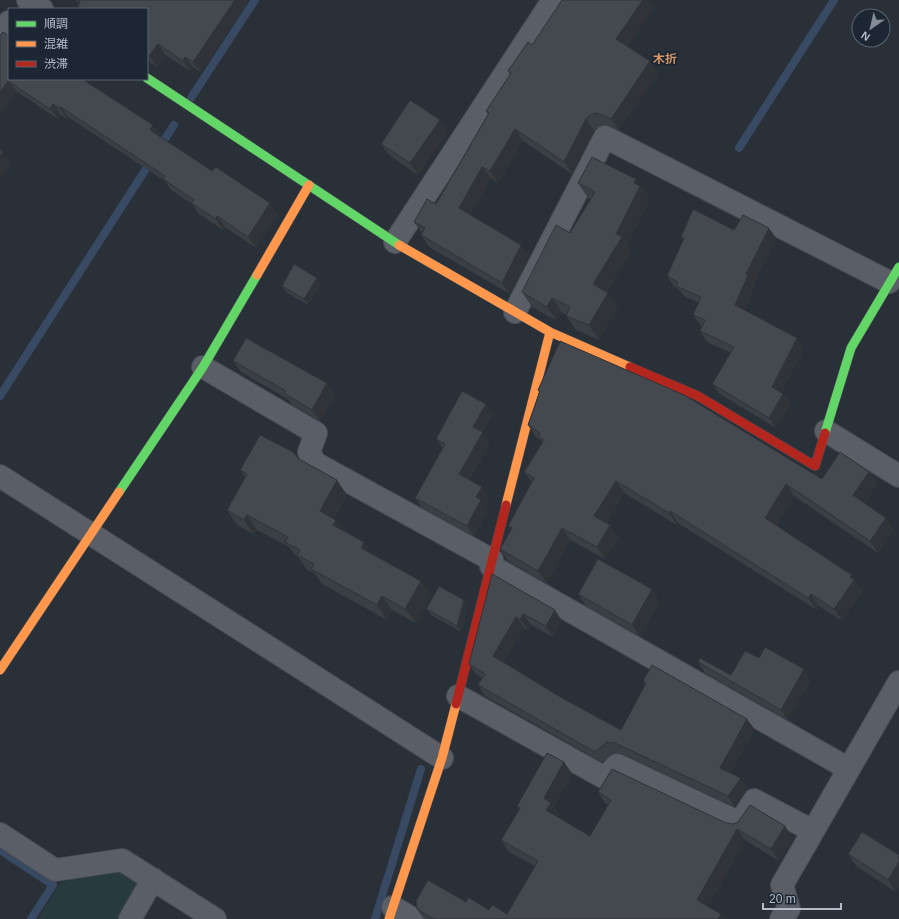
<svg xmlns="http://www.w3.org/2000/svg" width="899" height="919" font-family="Helvetica,'Noto Sans JP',sans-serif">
	<rect width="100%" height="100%" fill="#2a3038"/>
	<path fill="#273a3e" d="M117,871L137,884L139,890L123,919H38L62,881Z"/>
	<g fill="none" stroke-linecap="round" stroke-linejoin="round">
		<path stroke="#384963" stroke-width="8" d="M191,98L255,0
			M159,148L174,125
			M739,148L834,0
			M0,396L151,161
			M0,850L53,885L31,919
			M375,919L421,769"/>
		<defs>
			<path id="street" d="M28,0L42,9
				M0,36L9,22
				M395,242L553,0
				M515,312L605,137L889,282
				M203,367L316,433L309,452L315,463L492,560
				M826,431L899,476
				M0,476L442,758
				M491,566L849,769
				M458,696L605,778L617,765L740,823L754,800L813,831
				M0,834L55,870L122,860L215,919
				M393,907L413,919
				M130,919L153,879
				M781,919L789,909L782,885L899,682"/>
			<path id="fast" d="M147,78L399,245
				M825,433L851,348L899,267
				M119,492L203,367L257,275"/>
			<path id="slow" d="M399,245L550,332L630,367
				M257,275L309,185
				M506,505L550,332
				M0,670L119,492
				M389,919L442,758L456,704"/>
			<path id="jam" d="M630,367L698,396L815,466L825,433
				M456,704L506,505"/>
		</defs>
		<use href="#street" stroke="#484c53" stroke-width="24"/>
		<use href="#fast" stroke="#484c53" stroke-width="10"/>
		<use href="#slow" stroke="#484c53" stroke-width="10"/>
		<use href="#jam" stroke="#484c53" stroke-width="10"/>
		<use href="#street" stroke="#5a5e66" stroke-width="22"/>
		<use href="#fast" stroke="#63d668" stroke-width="9"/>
		<use href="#slow" stroke="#ff974d" stroke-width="9"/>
		<use href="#jam" stroke="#b3261e" stroke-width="9"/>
	</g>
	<path fill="#3a3f45" d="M75,0H245L248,3L200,72L193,67L190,71L165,55L157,67L147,60V9H80L78,6L79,4Z
		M653,8L628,46L658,73L619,130L605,125L599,126L594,131L572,174L523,141L498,183L491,178L470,215L530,256L510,294L429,247L421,235L422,233L414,222L436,204L488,114L486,111L510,75L508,71L532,45Z
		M0,36L161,136L160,137L278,214L256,248L225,227L223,230L199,214L192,204L171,190L165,181L68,117L67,119L61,115L58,119L16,91L0,115Z
		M448,131L418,175L389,155L381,144Z
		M578,183L646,193L650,200L627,245L631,251L607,292L618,307L599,340L576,330L566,316L567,315L562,313L557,321L532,307L522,292L570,233L591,199L588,198Z
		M734,230L776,238L754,283L755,286L744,311L797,338L804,349L781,393L783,394L791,404L776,428L720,394L712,384L731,353L707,342L700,331L702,326H701L693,315L699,303L684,296L679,289L674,287L667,276L683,240L681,237Z
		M317,278L321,284L308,305L286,292L282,286Z
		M233,361L335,395L320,421L292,405L289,400L241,372Z
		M538,390L822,479L869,472L878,483L864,503L894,530L878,553L794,496L777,525L860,587V588L862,592L842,621L819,606L817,610L678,523L677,525L624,493L606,523L619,537L605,559L570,540L547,583L508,561L500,549L511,530L508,526L532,482L524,472L542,442L540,439L536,437L528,425L539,392Z
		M493,414L482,432L490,442L469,480L489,497L485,505L488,510L474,536L422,508L415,498L443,448L436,439Z
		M299,459L347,495L334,519L336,520L345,532L373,554L421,581L431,595L416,623L392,610L387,620L322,584L315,574L307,570L299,558L296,556L289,547L257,530L254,534L237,525L227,510L245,477L240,470Z
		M492,574L562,621L553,637L531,625L528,630L524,628L503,662L564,699L621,730L645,685L643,681L755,730L730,773L748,789L735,807L622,754L614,753L602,762L485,696L478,685L482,678L476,674L469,664Z
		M578,594L660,601L640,636L586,606Z
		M464,600L468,605L461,632L431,615L426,609Z
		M759,658L811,680L788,720L705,673L698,662L731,675Z
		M564,762L572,774L554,807L559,814L557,817L590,836L608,805L606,804L598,792L726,823L793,838L779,861L745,840L708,906L725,919H424L417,909L466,902L489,910L507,914L535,866L509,852L501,840L519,809L517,806Z
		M848,854L899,855L896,892L856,866Z"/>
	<path fill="#303338" d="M235,0H245L248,3L200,72L193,62Z
		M643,0H648L653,8L625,51L616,39Z
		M158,44L165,55L157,67L149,56Z
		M185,57L193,67L190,71L183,61Z
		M650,61L658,73L619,130L611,119Z
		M8,81L16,91L0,115V93Z
		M53,104L61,115L58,119L50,109Z
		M61,107L68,117L67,119L60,108Z
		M586,119L594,131L572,174L564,162Z
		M440,120L448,131L418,175L410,163Z
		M153,125L161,136L158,141L150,130Z
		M515,129L523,141L498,183L490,171Z
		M0,148L11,164L0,180Z
		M482,167L491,178L467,220L459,208Z
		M636,179L650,200L627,245L631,251L603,298L593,284L616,234Z
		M270,203L278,214L256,248L248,237Z
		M217,216L225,227L223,230L216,219Z
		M769,228L776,238L754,283L755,286L742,316L735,305L746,274Z
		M521,245L530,256L510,294L502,283Z
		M317,278L321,284L308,305L304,299Z
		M608,293L618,307L599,340L589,325Z
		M552,298L562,313L557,321L547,307Z
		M797,338L804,349L779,397L772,387Z
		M327,383L335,395L320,421L312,410Z
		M783,394L791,404L776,428L769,418Z
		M486,404L493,414L480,437L473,427Z
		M483,432L490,442L466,484L459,474Z
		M869,472L878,483L861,507L853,495Z
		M337,480L347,495L330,525L320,511Z
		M616,481L624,493L603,527L594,516Z
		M786,484L794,496L774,530L765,518Z
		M482,487L489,497L485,505L488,510L474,536L467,526L476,497Z
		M670,511L678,523L677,525L669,513Z
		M247,515L257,530L254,534L244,520Z
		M886,518L894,530L878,553L870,541Z
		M336,520L347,535L333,525Z
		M610,525L619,537L605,559L597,547Z
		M562,528L570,540L547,583L538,571Z
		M364,542L375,557L361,548Z
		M852,575L860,587V588L862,592L842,621L834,609Z
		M421,581L431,595L416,623L405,609Z
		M652,589L660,601L640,636L632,625Z
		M811,594L819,606L817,610L808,598Z
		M382,596L392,610L387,620L377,605Z
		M464,600L468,605L461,632L457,626Z
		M555,610L562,621L553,637L546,626Z
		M523,614L531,625L528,630L520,620Z
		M516,617L524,628L501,666L493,656Z
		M804,669L811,680L788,720L781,710Z
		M747,719L755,730L727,779L720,768Z
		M564,762L572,774L554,807L559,814L554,822L546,810L544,798Z
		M741,778L748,789L735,807L728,796Z
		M785,826L793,838L779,861L771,849Z
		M737,829L745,840L705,911L697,900Z
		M899,862V887L896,892L888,880Z
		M721,914L725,919H718Z"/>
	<path fill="#444950" stroke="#303338" d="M77,0H235L193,62L185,57L183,61L158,44L149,56L147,55V9H82L78,6L80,2Z
		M562,0H643L616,39L650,61L611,119L597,113L590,115L586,119L564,162L515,129L490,171L482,167L459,208L521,245L502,283L421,235L425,228L414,222L427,199L436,204L489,113L486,111L511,73L508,71L528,42L532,45Z
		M3,32L9,36V79H82L153,125L150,130L212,171L216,167L270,203L248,237L217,216L216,219L191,203L194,200L163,179L165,176L61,107L60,108L53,104L50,109L8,81L0,93V36Z
		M410,100L440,120L410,163L381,144Z
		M0,150L3,152L0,157Z
		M592,157L636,179L634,183L640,186L616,234L622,237L593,284L608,293L589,325L566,316L570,307L552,298L547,307L522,292L556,225L570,233L595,192L578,183Z
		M693,209L734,230L743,215L769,228L746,274L748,275L735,305L797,338L772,387L783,394L769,418L712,384L734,347L700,331L705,320L693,315L701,297L676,286L678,282L667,276L684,238L681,237Z
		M294,264L317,278L304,299L282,286Z
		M246,338L327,383L312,410L284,393L286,391L233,361Z
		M560,341L684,395L822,479L840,452L869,472L853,495L886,518L870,541L786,484L765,518L852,575L850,577L854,580L834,609L811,594L808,598L670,511L669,513L616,481L594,516L610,525L597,547L562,528L538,571L500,549L512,528L508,526L534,478L524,472L544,440L538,436L540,433L528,425L540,391L538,390Z
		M462,391L486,404L473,427L483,432L459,474L482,487L476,497L481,500L467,526L415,498L445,444L436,439Z
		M260,435L293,452L299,459L337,480L320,511L336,520L333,525L364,542L361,548L421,581L405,609L382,596L377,605L311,569L314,564L297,555L300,550L285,542L288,537L247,515L244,520L227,510L247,474L240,470Z
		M598,559L652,589L632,625L578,594Z
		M492,574L555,610L546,626L523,614L520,620L516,617L493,656L564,699L621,730L646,683L643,681L652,665L747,719L720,768L741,778L728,796L615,743L607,742L595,752L478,685L485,674L469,664Z
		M439,586L464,600L457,626L426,609Z
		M765,647L804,669L781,710L698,662L700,658L731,675L745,651L759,658Z
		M547,753L564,762L544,798L551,803L546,810L590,836L611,800L598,792L612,769L726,823L733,824L738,822L750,805L785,826L771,849L737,829L697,900L721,914L718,919H434L417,909L416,901L428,880L466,902L468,897L489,910L492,905L507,914L538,861L501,840L520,808L517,806Z
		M862,832L899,855V862L888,880L848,854Z"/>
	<g text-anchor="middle" stroke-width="4" stroke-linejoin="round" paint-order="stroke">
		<g font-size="12" font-weight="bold" fill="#d59563" stroke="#1d2633">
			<text x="665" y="63">木折</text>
		</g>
	</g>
	<rect x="8" y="8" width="140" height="72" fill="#1d2633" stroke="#59626f"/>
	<rect x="16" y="21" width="20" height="6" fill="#63d668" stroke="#59626f"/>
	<text x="44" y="28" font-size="12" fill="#b4bcc9">順調</text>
	<rect x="16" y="41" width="20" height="6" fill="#ff974d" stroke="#59626f"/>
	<text x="44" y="48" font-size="12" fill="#b4bcc9">混雑</text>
	<rect x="16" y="61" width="20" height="6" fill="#b3261e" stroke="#59626f"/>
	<text x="44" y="68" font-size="12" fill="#b4bcc9">渋滞</text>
	<g transform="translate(871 28) rotate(214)"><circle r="19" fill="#1d2633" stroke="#59626f"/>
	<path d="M0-3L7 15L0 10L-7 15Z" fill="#848b96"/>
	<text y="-6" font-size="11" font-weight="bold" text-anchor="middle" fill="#b4bcc9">N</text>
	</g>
	<path d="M763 903v6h78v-6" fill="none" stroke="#b4bcc9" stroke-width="2"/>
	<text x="769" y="903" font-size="12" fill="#b4bcc9" stroke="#1d2633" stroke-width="3" paint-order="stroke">20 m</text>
</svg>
